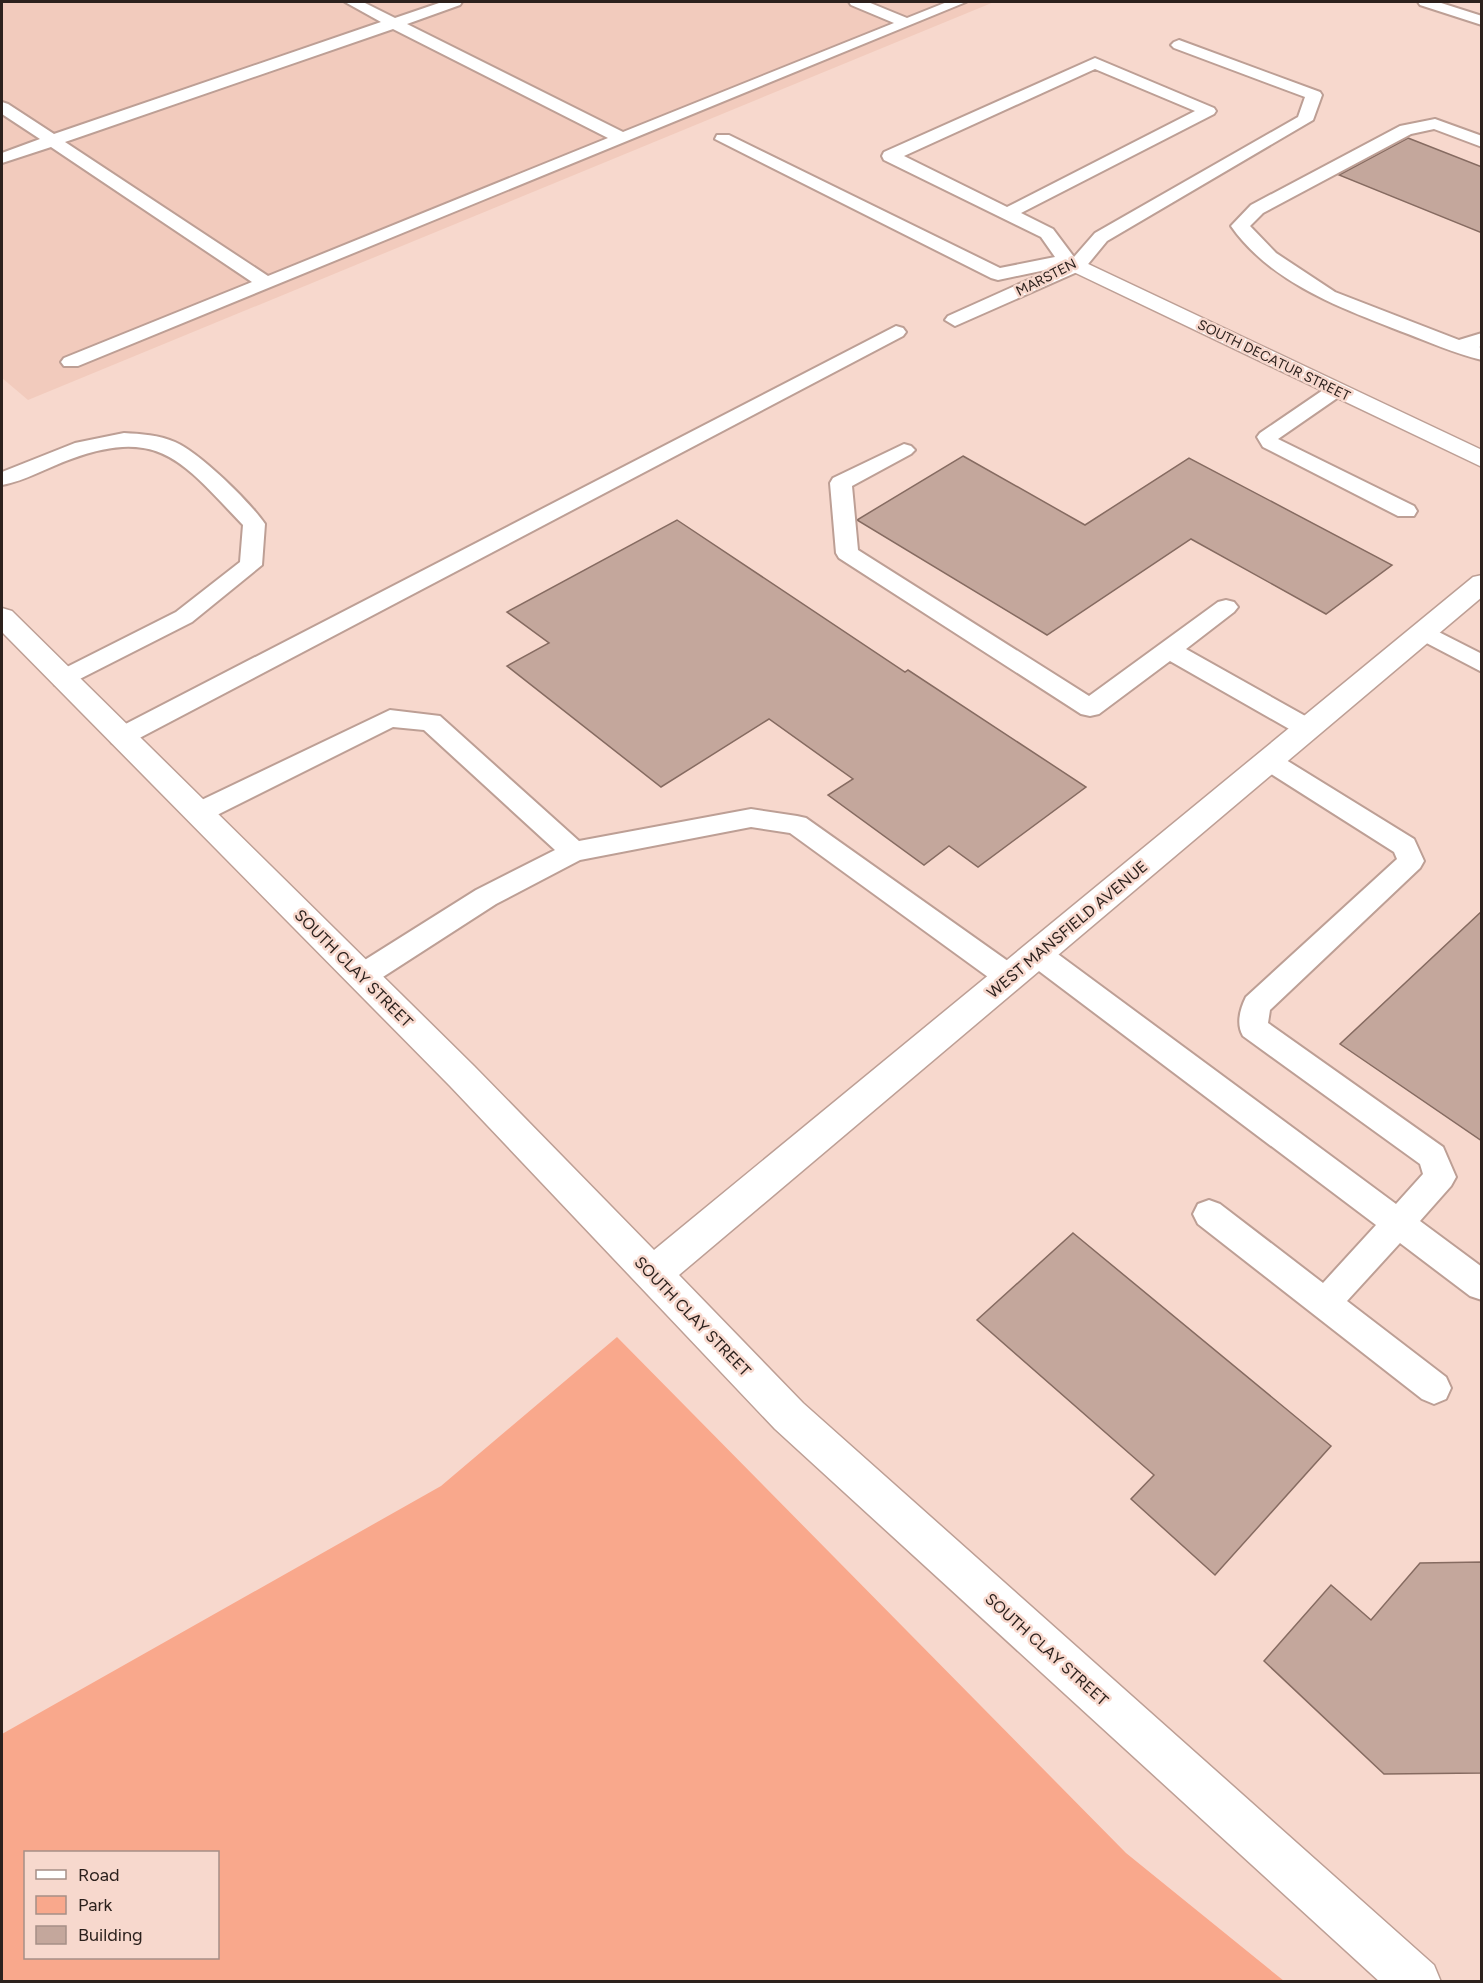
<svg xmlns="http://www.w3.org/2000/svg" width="1483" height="1983" font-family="Figtree,sans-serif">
	<rect width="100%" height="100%" fill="#f7d8cd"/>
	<path fill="#f2cbbd" d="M2,2H994L28,400L2,378Z"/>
	<path fill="#f9a88c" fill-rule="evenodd" d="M617,1337L1126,1853L1284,1981H2V1734L441,1486ZM26,1852H218V1958H26Z"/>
	<path fill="#c4a79c" stroke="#866b61" stroke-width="1.5" d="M1408,138L1482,167V233L1339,175Z
		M963,456L1085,525L1189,458L1392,565L1326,614L1191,539L1047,635L857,520Z
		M677,520L905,672L908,670L1086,787L978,867L949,846L924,865L828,795L853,779L769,719L661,787L507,666L549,643L507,612Z
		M1482,911V1141L1340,1044Z
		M1073,1233L1331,1446L1215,1575L1131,1499L1154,1475L977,1320Z
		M1482,1562V1773L1384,1774L1264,1661L1331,1585L1371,1620L1420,1563Z"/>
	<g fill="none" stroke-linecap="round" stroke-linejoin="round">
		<defs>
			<path id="service" d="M345,2H363L395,18L442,2H462L460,5L407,24L623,132L894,23L851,5L849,2H868L907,18L947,2H966L78,366H64L61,362L64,358L252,282L51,147L2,163V153L40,139L2,114V102L8,104L54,134L381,22ZM393,29L608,138L268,276L65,142Z
				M1418,2H1438L1482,16V25L1420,5Z
				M1179,40L1320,92L1322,95L1313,120L1107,241L1084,269L955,326L945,320L948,316L1055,268L998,280L991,278L715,139L717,135H729L1000,268L1055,257L1041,237L884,160L882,156L884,152L1095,58L1214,108L1216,111L1214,114L1021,213L1053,229L1074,257L1095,233L1298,117L1305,97L1174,48L1171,45L1174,42ZM1095,69L1195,111L1007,207L904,156Z
				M1435,119L1482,136V147L1434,129L1411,134L1263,213L1250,226L1276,253L1335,292L1459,340L1482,333V346L1479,347L1482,348V360C1453,353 1427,341 1400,331C1339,307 1270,282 1231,226L1251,205L1400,126Z
				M896,326L903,328L906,332L903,336L130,743L121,746L112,743L109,737L112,731Z
				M1336,384L1343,386L1346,390L1343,394L1278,439L1414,506L1417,511L1414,516H1398L1263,447L1257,437L1260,433L1329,386Z
				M124,433C141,434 159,435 175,442C200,453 249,501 265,524L262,565L192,622L64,687L55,685L52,679L55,673L176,612L240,562L243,525C184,464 161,426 71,459C48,467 25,481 2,485V472L75,443Z
				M904,444L911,446L915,450L911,454L852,486L858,550L1089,696L1218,602L1226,600L1234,602L1238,607L1234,612L1186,649L1316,722L1319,728L1316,734L1307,736L1298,734L1170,661L1099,714L1090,716L1081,714L839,558L836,553L830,483L833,478Z
				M1423,624L1482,654V672L1415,637L1411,632L1415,627Z
				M390,710L440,716L579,841L751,809L797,816L806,818L1019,969L1023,977L1019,985L1009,988L999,985L790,833L751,827L580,860L496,904L372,984L362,987L352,984L348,976L352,968L476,890L555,850L424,730L393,727L207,820L198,822L189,820L185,813L189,806Z
				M1269,752L1278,755L1414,839L1424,861L1420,868L1270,1010L1268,1023L1443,1147L1456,1177L1451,1186L1420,1221L1482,1267V1300L1470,1296L1400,1243L1347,1301L1446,1377L1451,1388L1446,1399L1434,1404L1422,1399L1198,1224L1193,1214L1198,1204L1209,1200L1220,1204L1323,1283L1376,1225L1027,962L1023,954L1027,946L1037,943L1047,946L1396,1204L1423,1174L1420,1164L1243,1036C1236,1024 1240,1009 1246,997L1397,859L1394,852L1260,767L1256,761L1260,755Z"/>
			<path id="minor" d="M1067,254L1482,450V467L1059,265L1056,260L1059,255Z
				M1482,575V597L679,1275L803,1403L1434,1965L1441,1982H1380L775,1429L450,1086L2,632V608L12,611L474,1066L654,1250L1473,577Z"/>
		</defs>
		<use href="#service" stroke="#bd9f95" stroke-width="4"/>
		<use href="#minor" stroke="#bd9f95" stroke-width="3"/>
		<use href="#service" fill="#fff" fill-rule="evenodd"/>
		<use href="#minor" fill="#fff" fill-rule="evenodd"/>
	</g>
	<g text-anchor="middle" stroke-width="5" stroke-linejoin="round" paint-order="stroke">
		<g font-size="14" fill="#2c211d" stroke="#f7d8cd">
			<text transform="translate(1046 277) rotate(-27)" y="5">MARSTEN</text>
			<text transform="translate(1274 360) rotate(26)" y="5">SOUTH DECATUR STREET</text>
		</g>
		<g font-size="16" fill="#2c211d" stroke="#f7d8cd">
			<text transform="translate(1067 929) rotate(-40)" y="6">WEST MANSFIELD AVENUE</text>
			<text transform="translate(354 968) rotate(45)" y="6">SOUTH CLAY STREET</text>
			<text transform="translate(693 1316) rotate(46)" y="6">SOUTH CLAY STREET</text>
			<text transform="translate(1047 1649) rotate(42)" y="6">SOUTH CLAY STREET</text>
		</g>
	</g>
	<rect width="1483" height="1983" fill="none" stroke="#2c211d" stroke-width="6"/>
	<rect x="24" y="1851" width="195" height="108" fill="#f7d8cd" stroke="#a68f87" stroke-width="1.5"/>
	<rect x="36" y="1870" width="30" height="9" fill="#ffffff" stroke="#a68f87" stroke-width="1.5"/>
	<text x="78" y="1881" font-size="18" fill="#2c211d">Road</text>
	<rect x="36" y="1896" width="30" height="18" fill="#f9a88c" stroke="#a68f87" stroke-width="1.5"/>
	<text x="78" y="1911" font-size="18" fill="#2c211d">Park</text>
	<rect x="36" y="1926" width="30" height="18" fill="#c4a79c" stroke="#a68f87" stroke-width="1.5"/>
	<text x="78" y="1941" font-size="18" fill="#2c211d">Building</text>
</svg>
